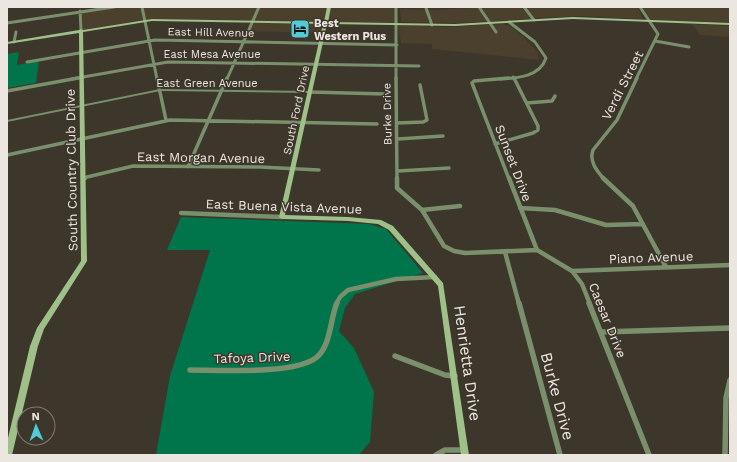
<svg xmlns="http://www.w3.org/2000/svg" width="737" height="462" font-family="'Work Sans',sans-serif">
	<rect width="100%" height="100%" fill="#3d362b"/>
	<path fill="#4b3f2e" d="M114,7H396V24L324,23L322,33L248,31L252,22L145,20L81,30L80,11Z
		M496,7H521L532,19L457,23L401,22L400,9L430,10Z
		M526,7H637L643,19L580,16L535,18Z
		M642,7H730V23L651,20Z
		M502,24L512,27L523,37L537,51L539,60L432,49V44L401,43L398,25L446,27Z
		M692,24L730,26V37L700,35Z"/>
	<path fill="#00744a" d="M19,52L17,65L39,61L36,83L7,88V54Z
		M181,217L369,224L386,229L423,273L355,294L345,308L339,331L354,348L374,392L370,442L359,455H156L170,376L210,250H167Z"/>
	<g fill="none" stroke-linecap="round" stroke-linejoin="round">
		<path stroke="#7a8f6c" stroke-width="3" d="M142,7L157,79
			M396,7V79
			M479,7L496,32
			M524,7L534,20
			M426,8L432,25
			M80,11L81,30
			M7,23L114,7
			M655,41L689,47
			M14,42L16,32
			M27,62L155,40L397,45
			M513,77L514,79
			M72,79L168,62L419,66
			M227,79L259,7
			M500,79C517,78 540,77 546,58L535,42L509,22
			M636,79L658,34L640,7"/>
		<path stroke="#7a8f6c" stroke-width="3.5" d="M157,78L166,120
			M396,78L397,179
			M7,91L78,78
			M309,92L385,94
			M527,103L552,101L555,96
			M397,123L423,122L427,120L420,85
			M398,139L443,136
			M495,144L533,133L538,130V126L514,78
			M7,155L170,120L377,124
			M188,167L227,78
			M398,171L449,168
			M83,178L133,166L260,167L319,170
			M509,179L472,83L474,81L509,78
			M604,179C596,170 589,161 593,150L617,120L637,78"/>
		<path stroke="#7a8f6c" stroke-width="4.5" d="M83,178H85
			M397,178V188L422,210L444,246L454,251L465,253L537,250L572,271L582,284L590,304
			M509,178L537,250
			M603,178L633,206L666,267
			M520,208L555,210L606,225L643,224
			M422,210L460,206
			M181,213L282,217
			M505,252L519,304
			M572,271L730,265
			M336,304L340,297L348,290L396,279L435,277"/>
		<path stroke="#7a8f6c" stroke-width="5.5" d="M519,303L560,455
			M589,303L649,455
			M602,332L730,328
			M395,356L445,375L455,376
			M190,370C219,370 296,375 317,357C331,345 330,319 337,303
			M436,455L445,450H464
			M725,455L726,398L730,380"/>
		<path fill="#7a8f6c" fill-rule="evenodd" d="M160,89L309,91L311,92L309,93L160,91L7,122V120Z"/>
		<path fill="#9fc089" fill-rule="evenodd" d="M327,7H331L328,22L455,24L573,17L730,23V25L573,19L455,26L327,24L285,215L348,217L381,220L393,226L443,283L469,455H461L438,286L389,230L378,224L348,221L282,219L279,217L323,24L152,21L83,32L87,261L44,329L38,346L12,455H7V442L30,346L37,328L81,261L79,33L7,44V42L79,30L81,29L83,30L152,19L324,22Z"/>
		<path fill="#bce69f" fill-rule="evenodd" d="M390,7H458L456,8H392Z"/>
	</g>
	<defs>
		<symbol id="hotel-square" viewBox="-11 -11 22 22"><rect x="-9" y="-9" width="18" height="18" rx="4" fill="#52cbd7" stroke="#3d362b"/><path d="M-6-4.5h1.5V1H6V5H4.5V3h-9V5H-6ZM-4 0a1.8 1.8 0 1 1 3.6 0ZM.5 0V-2.5h3Q6-2.5 6 0Z" fill="#111"/></symbol>
	</defs>
	<g fill-rule="evenodd">
		<use href="#hotel-square" x="289" y="18" width="22" height="22"/>
	</g>
	<g text-anchor="middle" stroke-width="3" stroke-linejoin="round" paint-order="stroke">
		<g font-size="11" font-weight="bold" fill="#ebe6df" stroke="#3d362b" text-anchor="start">
			<text x="314" y="27">Best<tspan x="314" dy="13">Western Plus</tspan></text>
		</g>
		<g font-size="11" fill="#ebe6df" stroke="#3d362b">
			<text transform="translate(211 32) rotate(1)" y="4">East Hill Avenue</text>
			<text x="212" y="58">East Mesa Avenue</text>
			<text x="207" y="87">East Green Avenue</text>
			<text transform="translate(296 110) rotate(-78)" y="4">South Ford Drive</text>
			<text transform="translate(387 114) rotate(-91)" y="4">Burke Drive</text>
		</g>
		<g font-size="13" fill="#ebe6df" stroke="#3d362b">
			<text transform="translate(622 85) rotate(-63)" y="5">Verdi Street</text>
			<text transform="translate(201 157) rotate(1)" y="5">East Morgan Avenue</text>
			<text transform="translate(514 163) rotate(69)" y="5">Sunset Drive</text>
			<text transform="translate(71 170) rotate(-91)" y="5">South Country Club Drive</text>
			<text transform="translate(284 206) rotate(2)" y="5">East Buena Vista Avenue</text>
			<text transform="translate(651 257) rotate(-2)" y="5">Piano Avenue</text>
			<text transform="translate(608 320) rotate(68)" y="5">Caesar Drive</text>
			<text transform="translate(252 357) rotate(-2)" y="5">Tafoya Drive</text>
		</g>
		<g font-size="16" fill="#ebe6df" stroke="#3d362b">
			<text transform="translate(468 363) rotate(82)" y="6">Henrietta Drive</text>
			<text transform="translate(558 396) rotate(75)" y="6">Burke Drive</text>
		</g>
	</g>
	<rect width="737" height="462" fill="none" stroke="#ebe6df" stroke-width="16"/>
	<g transform="translate(36 426) rotate(358)"><circle r="19" fill="#3d362b" stroke="#837c73"/>
	<path d="M0-3L7 15L0 10L-7 15Z" fill="#52cbd7"/>
	<text y="-6" font-size="11" font-weight="bold" text-anchor="middle" fill="#ebe6df">N</text>
	</g>
</svg>
